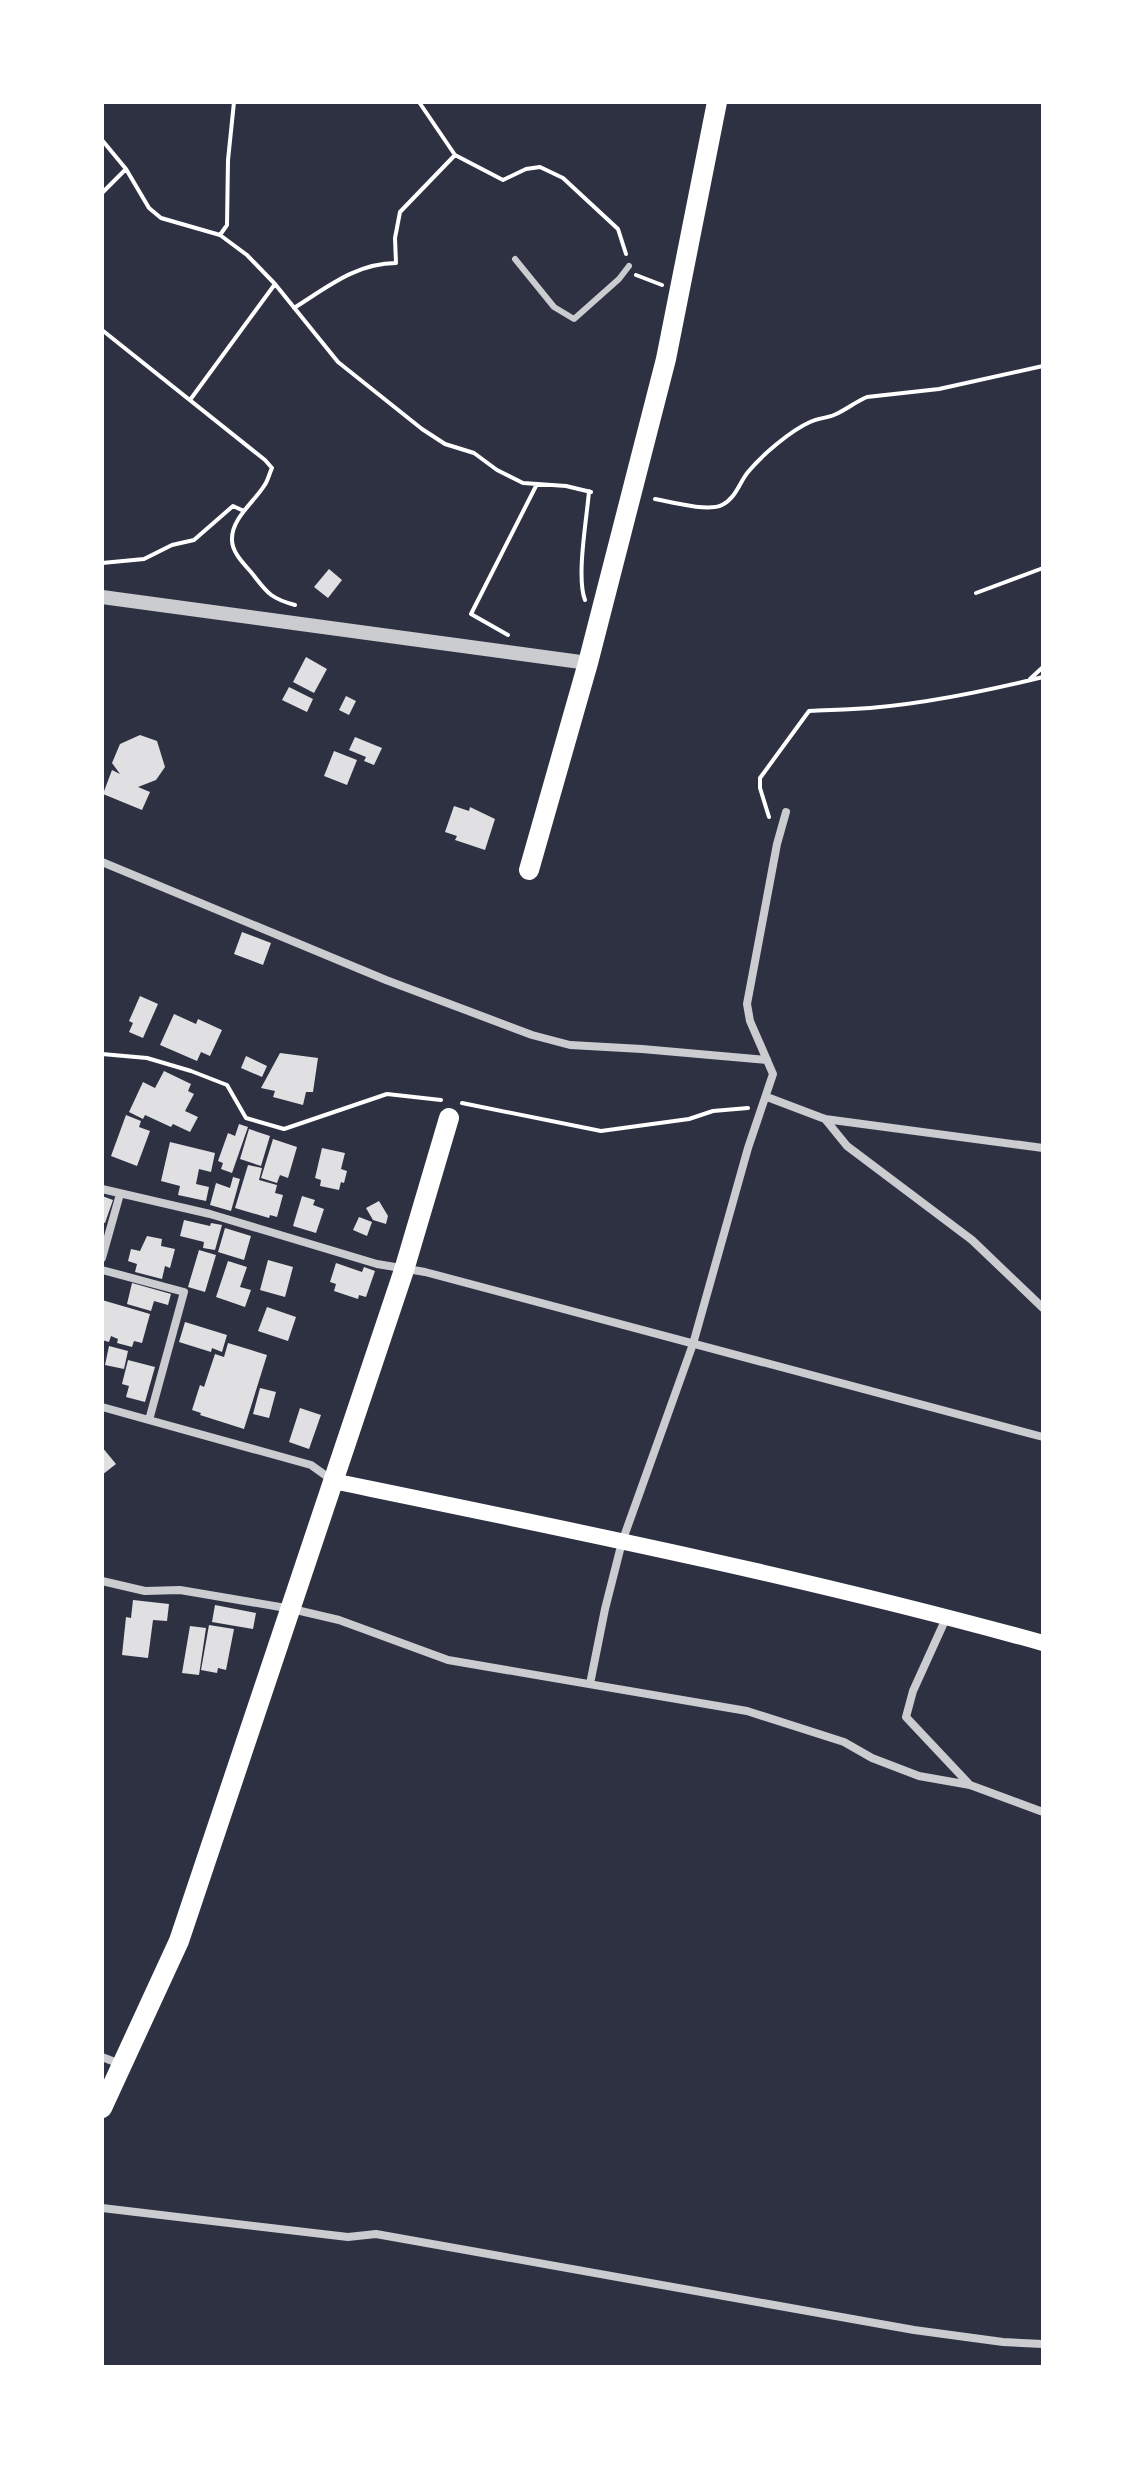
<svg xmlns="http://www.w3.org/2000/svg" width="1145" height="2469" font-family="'IBM Plex Sans',sans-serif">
	<rect width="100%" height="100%" fill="#2d3142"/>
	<path fill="#e0e0e3" d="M329,569L342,580L328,598L314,587Z
		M306,657L327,669L314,693L293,682Z
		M289,687L313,699L307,712L282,700Z
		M346,696L356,701L349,715L339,710Z
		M140,735L157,741L165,767L156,780L138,787L150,792L142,810L103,794L112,770L120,774L112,763L120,744Z
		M355,737L382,748L374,765L364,761L366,757L349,750Z
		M334,751L357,760L347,785L324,776Z
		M454,806L469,811L470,807L495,819L485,850L455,840L457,836L445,832Z
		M242,932L271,943L263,965L234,954Z
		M140,996L158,1004L143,1038L129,1032L133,1023L129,1021Z
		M174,1014L196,1024L198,1019L222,1030L210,1056L201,1052L197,1061L160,1045Z
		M280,1053L318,1058L313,1092H306L303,1105L273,1097L275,1091L261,1088Z
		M246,1056L267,1066L262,1077L241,1068Z
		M164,1071L191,1084L188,1091L194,1094L185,1111L198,1117L190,1132L173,1124L171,1127L145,1115L143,1119L129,1112L143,1082L155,1088Z
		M126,1115L141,1121L139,1127L150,1131L137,1166L111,1156Z
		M239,1124L248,1127L232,1173L221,1169L223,1163L218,1161L228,1133L235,1136Z
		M249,1129L270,1136L261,1166L240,1159Z
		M273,1139L297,1147L288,1178L280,1175L277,1183L261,1178Z
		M170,1142L215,1153L211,1172L199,1169L196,1184L209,1187L206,1201L178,1195L180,1186L161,1181Z
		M322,1148L345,1153L341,1169L347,1171L344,1183L341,1182L339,1190L320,1186L321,1180L315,1178Z
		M248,1165L262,1168L259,1180L277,1185L275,1193L283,1195L277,1217L270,1215L269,1218L235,1208Z
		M233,1177L240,1179L231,1211L210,1205L216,1183L230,1188Z
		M102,1196L113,1200L105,1223L102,1222Z
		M302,1196L315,1200L313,1205L324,1209L316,1233L293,1226Z
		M379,1201L388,1216L386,1224L373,1220L366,1208Z
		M359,1217L372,1222L367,1236L353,1230Z
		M184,1220L210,1226L211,1223L222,1225L215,1250L203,1248L204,1242L180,1236Z
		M225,1228L251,1236L244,1260L218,1252Z
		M147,1236L162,1239L161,1246L175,1249L170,1268L165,1266L162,1279L135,1272L137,1264L128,1261L131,1249L140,1251Z
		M199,1250L216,1255L205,1292L188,1287Z
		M268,1260L293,1267L285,1297L260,1290Z
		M228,1261L247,1267L240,1287L251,1290L245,1307L216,1297Z
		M336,1263L362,1272L364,1267L375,1271L366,1297L359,1295L358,1299L334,1291L336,1284L330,1282Z
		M132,1283L171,1294L168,1305L154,1301L151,1311L127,1304Z
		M102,1300L150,1314L142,1343L134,1341L132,1347L117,1343L118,1339L111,1336L109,1342L102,1340Z
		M267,1307L296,1317L288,1341L258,1331Z
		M185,1322L227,1335L222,1352L212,1348L211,1352L179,1342Z
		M228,1343L267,1355L244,1429L200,1415L201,1413L192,1410L200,1385L204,1387L215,1354L224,1357Z
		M109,1346L128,1351L124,1369L105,1365Z
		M128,1360L155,1367L145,1402L126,1397L129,1386L122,1384Z
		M260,1388L276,1392L269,1418L253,1414Z
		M300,1408L321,1415L309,1449L289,1442Z
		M102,1447L116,1464L102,1475Z
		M133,1600L169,1604L167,1621L153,1620L148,1658L122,1655L126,1617L131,1618Z
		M215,1605L256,1613L253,1629L212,1622Z
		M209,1625L234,1629L226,1670L218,1668L217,1673L201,1670Z
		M190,1626L206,1628L199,1675L182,1673Z"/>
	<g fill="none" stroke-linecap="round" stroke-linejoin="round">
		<path stroke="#fff" stroke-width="4" d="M419,102L455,155L503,180L526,169L540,167L563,178L618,229L626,254
			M102,140L126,169L149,208L161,218L220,235L247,255L275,284L338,362L422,429L445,444L474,453L497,470L523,483L566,486L591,492
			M102,193L126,169
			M220,235L227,225L228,160L234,102
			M636,275L662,285
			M294,308C326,288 356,263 396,263L395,238L400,212L455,155
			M102,330L265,460L272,468C269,474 268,481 264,486C254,502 231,519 232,540C232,552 243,563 251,572C267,592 269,598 295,605
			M190,400L275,284
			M655,499C671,502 708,512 722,505C736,498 739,483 748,472C762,455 790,431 810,422C818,418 827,418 834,415C846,410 855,402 867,397L939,389L1043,366
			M102,563L144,559L172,545L194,540L233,506L244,511
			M976,593L1043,568
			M585,600C576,577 587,518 589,491
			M508,635L471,614L537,484
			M1030,679L1043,667
			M769,817L760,788V778L809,711C824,710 838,710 853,709C916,706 982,692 1043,677
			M102,1054L147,1058L191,1071L227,1085L246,1118L284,1129L387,1094L441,1100
			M462,1103L601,1131L689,1119L713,1111L748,1108"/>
		<path stroke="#caccd0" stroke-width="6" d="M515,259L554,307L574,319L619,279L629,266"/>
		<path stroke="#caccd0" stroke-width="8" d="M102,862L386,980L532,1035L570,1045L642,1049L767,1060
			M767,1097L825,1119L1043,1148
			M825,1119L847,1146L972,1240L1043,1308
			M102,1189L210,1214L377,1264L425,1272L1043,1437
			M102,1258L120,1194
			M102,1270L184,1292L149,1420
			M102,1407L311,1465L332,1480
			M102,1581L145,1591L180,1590L292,1609L339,1620L448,1660L747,1711L844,1742L872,1758L919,1776L970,1785L1043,1812
			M947,1616L913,1691L906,1717L970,1785
			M590,1684L605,1609L622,1542L693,1344L748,1148L773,1074L750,1021L747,1004L777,844L786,812
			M102,2057L120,2064
			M102,2208L348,2237L376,2234L914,2330L1003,2342L1043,2344"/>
		<path stroke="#caccd0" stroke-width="14" d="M102,597L588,663"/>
		<path stroke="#fff" stroke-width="16" d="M333,1481C571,1530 809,1578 1043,1643"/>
		<path stroke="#fff" stroke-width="20" d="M529,870L588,663L666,359L717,102
			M102,2108L179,1941L404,1270L449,1118"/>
	</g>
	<rect width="1145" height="2469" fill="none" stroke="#ffffff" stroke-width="208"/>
</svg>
